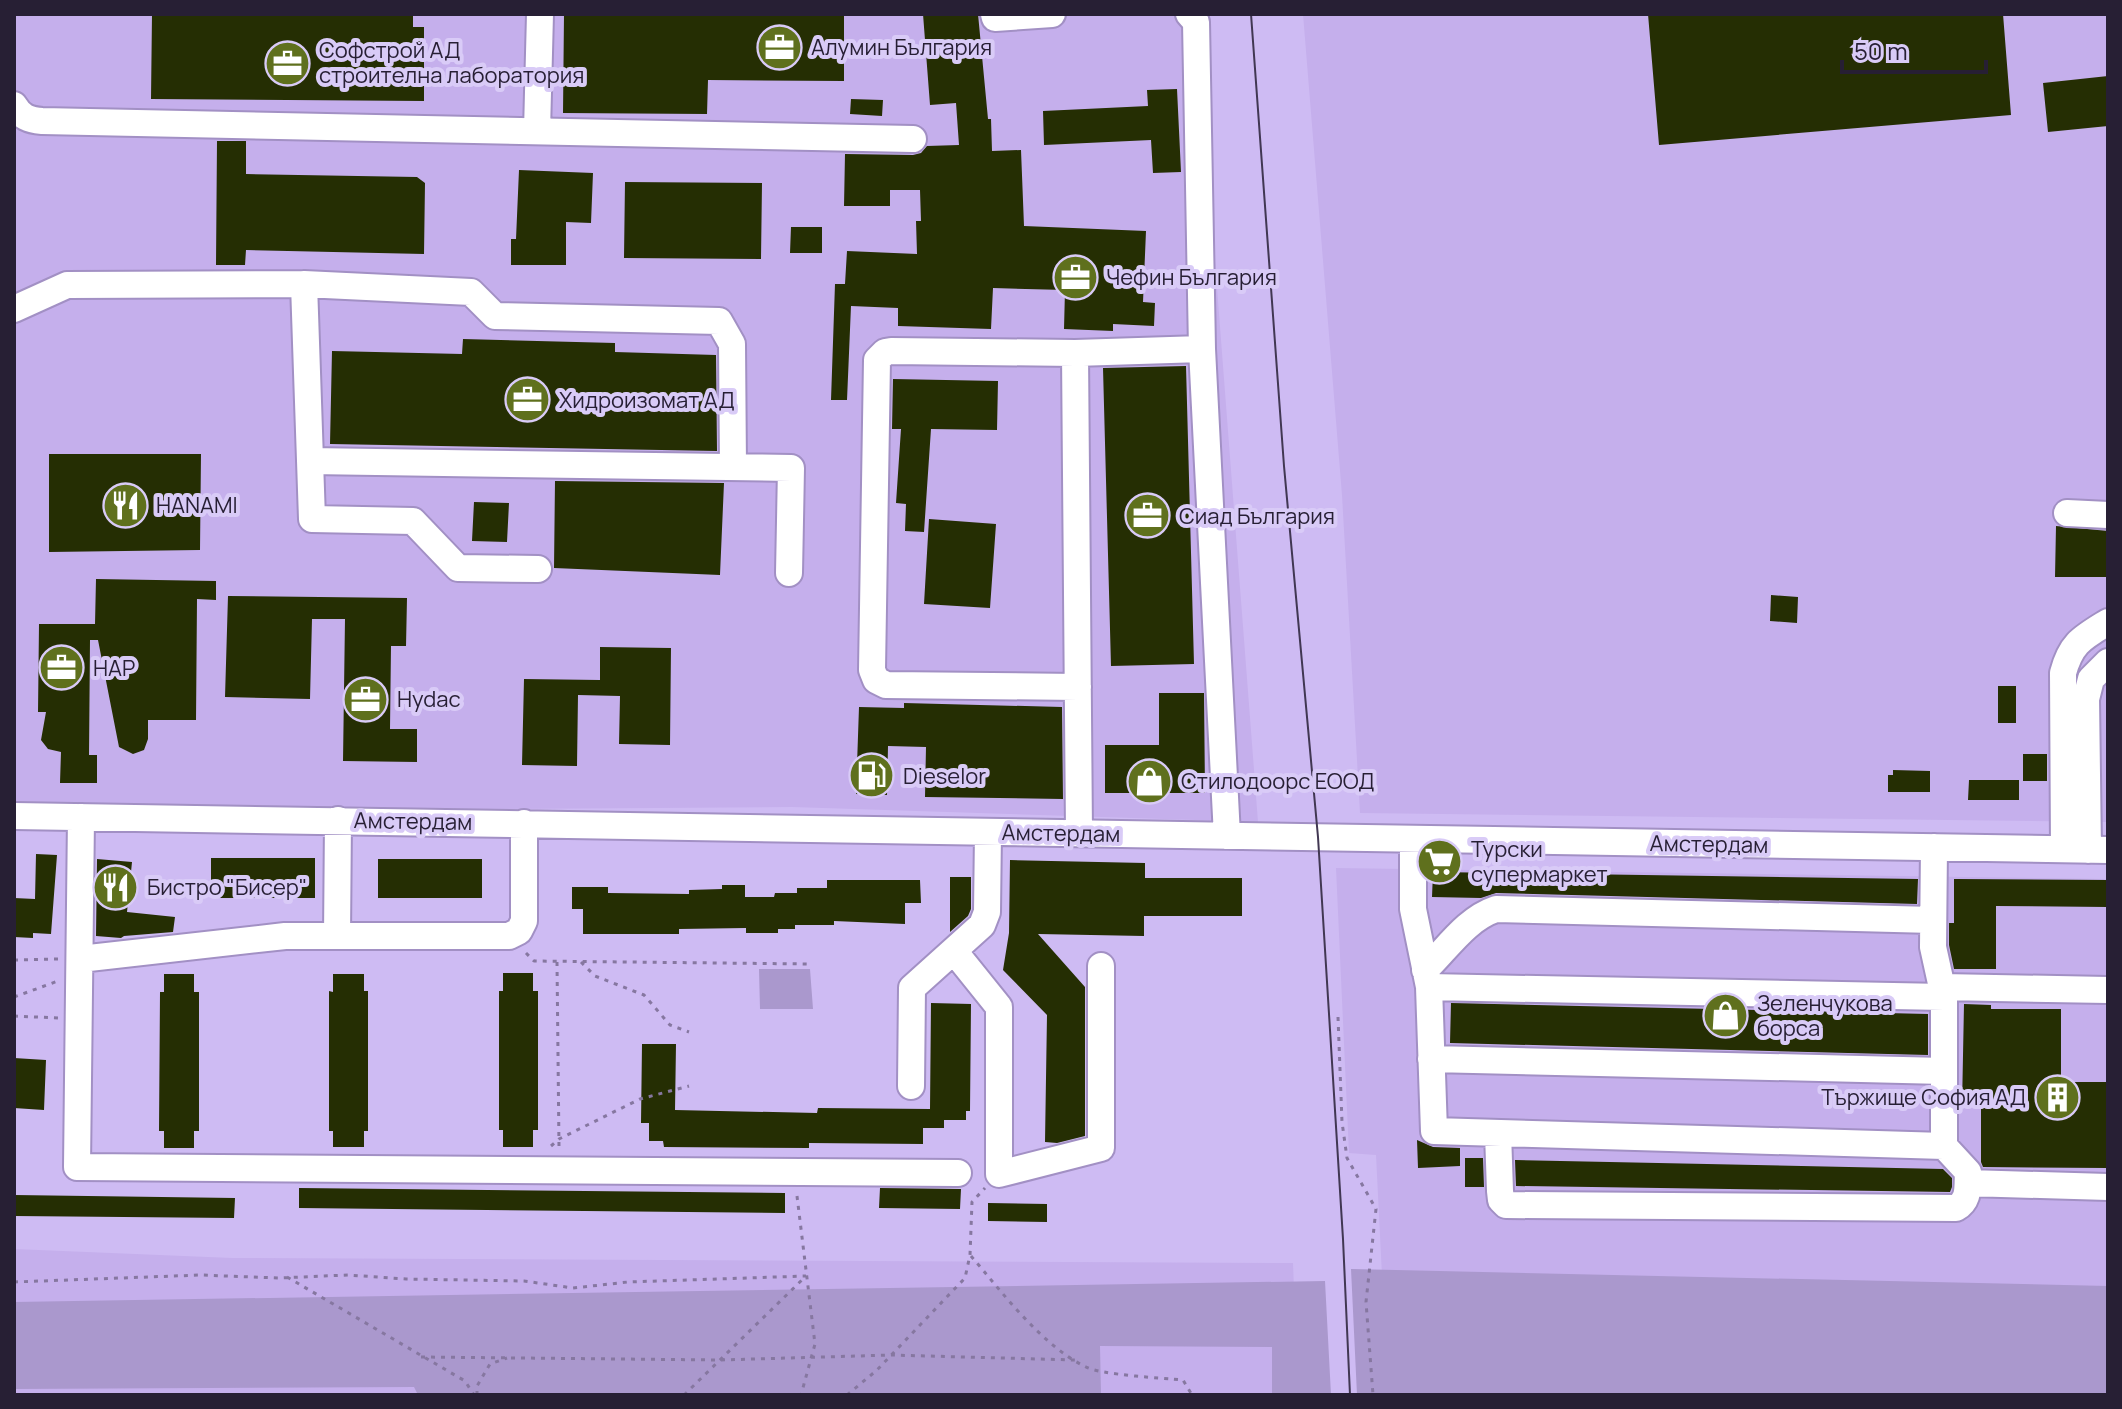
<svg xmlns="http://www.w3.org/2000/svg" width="2122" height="1409" font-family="Manrope,sans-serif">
	<rect width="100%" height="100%" fill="#cebbf3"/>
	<path fill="#c5afec" d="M14,14H1196L1258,822L792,807L224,811L14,808Z
		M1303,14H2108V822L1360,813L1342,495Z
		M1336,868L2108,879V1395H1388L1376,1155L1349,1153Z
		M14,1249L232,1258L1293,1263L1298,1395H14Z"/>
	<path fill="#aa98cd" d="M759,969H810L813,1009H760Z
		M1351,1269L2108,1286V1395H1357Z
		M1325,1281L1331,1395H1272V1347L1100,1346L1101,1395H418L414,1387L14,1389V1302Z"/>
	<path fill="#252e03" d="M152,14H413V27H424V101L151,99Z
		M564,14H844V81L708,80L707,114L563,113Z
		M923,14H978L988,119H991L992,151L1021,150L1024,226L1146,231L1143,302L1155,303L1154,326L1113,324V331L1064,329L1065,290L993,288L991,329L898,326V308L851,306L847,400H831L835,284H845L847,251L917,254L916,221H921L920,190H890V206H844L845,154L913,155L921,153L927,146L959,145L956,103L930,105Z
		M1648,14H2003L2011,115L1659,145Z
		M2108,76V126L2048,132L2043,83Z
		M1177,89L1181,172L1153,173L1151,140L1044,145L1043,111L1148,106L1147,90Z
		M851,99L883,100L882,116L850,114Z
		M217,141H246V174L417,177L425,183L424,254L246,250L245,265H216Z
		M519,170L593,173L591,223L566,222V265H511V239H516Z
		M625,182L762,183L761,259L624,258Z
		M791,227H822V253H790Z
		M463,339L615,343V352L716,355L717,451L330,444L332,351L462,354Z
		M1186,366L1194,664L1111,666L1103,368Z
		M893,379L998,381L997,430L931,429L924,532L905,531L906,504L896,503L901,429H892Z
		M49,454H201L200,550L49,552Z
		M555,481L724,483L720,575L554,568Z
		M474,502L509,503L507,542L472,541Z
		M929,519L996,524L990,608L924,604Z
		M2056,526L2108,531V577H2055Z
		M96,579L216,581V600L197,599L196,720H148V739L144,750L133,754L119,747L98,640H90L89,755H97V783H60L61,752L48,749L41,740L46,712H38L39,624H95Z
		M1771,595L1798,597L1797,623L1770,621Z
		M228,596L407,598L406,646H391L390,729H417V762L343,761L345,619H312L310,699L225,697Z
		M600,647L671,648L670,745L619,744L620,696L578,695L577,766L522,765L524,679L600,680Z
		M1998,686H2016V723H1998Z
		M1159,693H1204L1205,793H1105V745H1159Z
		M904,703L1062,707L1063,799L925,797L926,747L888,746L887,795L856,794L859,707L904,708Z
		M2023,754H2047V781H2023Z
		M1893,770L1930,771V792H1888V775H1893Z
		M1969,780H2019V800H1968Z
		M36,854L57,855L51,934L33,933V938L14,937V898L35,899Z
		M211,858H315V898H211Z
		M97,859L132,862L127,912L175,917L173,932L124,936L121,938L96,936Z
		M378,859H482V898H378Z
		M1010,860L1145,863V878H1242V916H1144V936L1038,934L1085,987V1136L1057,1143L1045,1142L1047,1015L1003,970L1009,933Z
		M1433,872L1918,879L1917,904L1496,893L1481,898L1432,897Z
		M950,877H971V909L968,916L950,932Z
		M1954,879L2108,880V907L1996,906V969H1954L1949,945V923H1954Z
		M827,880H920L921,903H905V924L834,921V925H795V929H778V933H746V928L679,929V934H583V909H572V887H608V893L689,894V890L722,889V885H745V897H774L775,893H797V888H827Z
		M503,973H533V991H538V1130H533V1147H503V1130H499V991H503Z
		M164,974H194V992H199V1131H194V1148H164V1131H159L160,992H164Z
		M333,974H364V991H368V1131H364V1147H333V1131H329V991L333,992Z
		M931,1003L971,1004L970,1111H966V1120H944V1128H923V1144L809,1143V1148L664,1147L663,1141H649V1123H641L642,1044H676L675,1110L817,1113L818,1108L930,1109Z
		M1451,1003L1928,1014V1055L1450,1043Z
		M1964,1004L1991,1005V1009H2061V1082H2108V1168L1983,1167L1981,1162V1107H1962Z
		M14,1058L46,1060L44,1110L14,1108Z
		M1417,1140L1433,1147L1460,1148V1166L1418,1168Z
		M1465,1158H1483L1484,1187H1465Z
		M1515,1160L1943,1169L1952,1178V1187L1950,1192L1516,1186Z
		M299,1188L785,1193V1213L299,1208Z
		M880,1188L961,1189L960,1209L879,1208Z
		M14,1195L235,1198L234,1218L14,1216Z
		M988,1203L1047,1204V1222L988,1221Z"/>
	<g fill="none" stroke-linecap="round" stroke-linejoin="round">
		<defs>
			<path id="minor" d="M994,14L995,18L1052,14
				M1189,14L1196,22L1202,349L1227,836
				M14,105C21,117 29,120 42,121L913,139
				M537,131L540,14
				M304,284L312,519L413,521L458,568L538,569
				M14,309L67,285L304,284L471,292L495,316L719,321L732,344L733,467
				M1075,353L891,351L885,352L877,360L872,670L876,680L886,685L1078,687
				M310,461L791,468L789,573
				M2067,513L2108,515
				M14,816L2108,850
				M81,817L77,1167L958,1173
				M1079,833L1075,353L1202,349
				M1413,839V909L1429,987L1434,1131L1944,1146V997L1933,947L1934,847
				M2064,849L2063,673C2071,643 2082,638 2108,622
				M2088,850L2086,699L2091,679L2108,662
				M337,936L338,820
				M954,951L999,1007V1174L1101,1148V966
				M80,959L285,936H509L519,931L524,921V823
				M1425,970C1447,949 1466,919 1496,909L1933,920
				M1429,987L1944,997
				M1942,987L2108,990
				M1431,1059L1944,1071
				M911,1086L912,988L982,925L987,912L988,832
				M1498,1133L1500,1191L1501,1200L1506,1205L1956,1208C1970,1200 1967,1187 1968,1172L1944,1146
				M1968,1183L2108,1187"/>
		</defs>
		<use href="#minor" stroke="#a290c4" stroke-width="30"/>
		<path stroke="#8677a0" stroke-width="3" stroke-dasharray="4 6" stroke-linecap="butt" d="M526,953L534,961L811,964
			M14,960L58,959
			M557,962L559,1147
			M581,962L595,976L644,995L670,1025L689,1032
			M14,997L58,981
			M14,1016L58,1018
			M1338,1017L1342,1122L1347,1158L1376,1209L1366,1302L1373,1395
			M551,1146L559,1139L640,1099L689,1086
			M797,1196L815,1344L801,1395
			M971,1256C1002,1292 1042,1346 1086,1367C1101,1375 1163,1378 1183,1380L1192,1395
			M287,1277L465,1381L474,1395
			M14,1282L201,1275L278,1278L348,1275L406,1279L524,1281L573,1288L628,1282L806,1276
			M421,1357L720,1360L891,1355L1075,1360
			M477,1395V1386L490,1364L507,1358
			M684,1395L806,1276
			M847,1395L877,1370L965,1278L970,1255L972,1202L985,1188"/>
		<use href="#minor" stroke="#fff" stroke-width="26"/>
		<path stroke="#413752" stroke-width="2" d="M1251,14L1284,466L1318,837L1343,1239L1350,1395"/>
	</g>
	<defs>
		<symbol id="office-disc" viewBox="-11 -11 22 22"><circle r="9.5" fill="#5f701d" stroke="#d9cbf7"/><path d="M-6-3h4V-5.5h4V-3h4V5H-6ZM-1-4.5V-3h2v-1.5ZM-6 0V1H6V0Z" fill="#fff"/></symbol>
		<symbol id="restaurant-disc" viewBox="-11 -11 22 22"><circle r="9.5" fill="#5f701d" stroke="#d9cbf7"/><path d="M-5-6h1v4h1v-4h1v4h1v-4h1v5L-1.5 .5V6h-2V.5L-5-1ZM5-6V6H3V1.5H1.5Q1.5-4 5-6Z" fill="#fff"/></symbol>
		<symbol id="fuel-disc" viewBox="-11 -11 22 22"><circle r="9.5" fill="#5f701d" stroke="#d9cbf7"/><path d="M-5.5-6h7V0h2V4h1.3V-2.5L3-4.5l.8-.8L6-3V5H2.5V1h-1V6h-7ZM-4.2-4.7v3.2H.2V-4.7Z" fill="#fff"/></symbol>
		<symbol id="shop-disc" viewBox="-11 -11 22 22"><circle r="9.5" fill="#5f701d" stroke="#d9cbf7"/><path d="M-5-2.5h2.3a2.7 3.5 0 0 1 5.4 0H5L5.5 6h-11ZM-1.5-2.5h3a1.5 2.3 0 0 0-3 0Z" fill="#fff"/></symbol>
		<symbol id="supermarket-disc" viewBox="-11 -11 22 22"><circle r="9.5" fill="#5f701d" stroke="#d9cbf7"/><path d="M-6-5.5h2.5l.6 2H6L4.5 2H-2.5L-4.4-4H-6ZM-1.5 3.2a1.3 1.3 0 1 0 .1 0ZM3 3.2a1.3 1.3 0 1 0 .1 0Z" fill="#fff"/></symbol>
		<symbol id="building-disc" viewBox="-11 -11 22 22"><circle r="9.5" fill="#5f701d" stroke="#d9cbf7"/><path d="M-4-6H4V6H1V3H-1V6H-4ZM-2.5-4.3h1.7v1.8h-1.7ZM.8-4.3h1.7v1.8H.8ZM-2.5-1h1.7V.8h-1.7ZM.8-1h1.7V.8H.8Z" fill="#fff"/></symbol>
	</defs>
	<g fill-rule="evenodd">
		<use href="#office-disc" x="754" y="22" width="51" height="51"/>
		<use href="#office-disc" x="262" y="38" width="51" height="51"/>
		<use href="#office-disc" x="1050" y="252" width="51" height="51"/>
		<use href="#office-disc" x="502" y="374" width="51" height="51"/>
		<use href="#restaurant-disc" x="100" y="480" width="51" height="51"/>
		<use href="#office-disc" x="1122" y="490" width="51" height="51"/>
		<use href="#office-disc" x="36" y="642" width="51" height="51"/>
		<use href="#office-disc" x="340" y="674" width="51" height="51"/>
		<use href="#fuel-disc" x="846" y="750" width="51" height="51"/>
		<use href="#shop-disc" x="1124" y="756" width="51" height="51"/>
		<use href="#supermarket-disc" x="1414" y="836" width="51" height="51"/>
		<use href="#restaurant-disc" x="90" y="862" width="51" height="51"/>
		<use href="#shop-disc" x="1700" y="990" width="51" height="51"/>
		<use href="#building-disc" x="2032" y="1072" width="51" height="51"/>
	</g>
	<g text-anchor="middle" stroke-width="8" stroke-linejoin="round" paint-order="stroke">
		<g font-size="22" fill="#271f34" stroke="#d9cbf7" text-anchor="start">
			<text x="811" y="55">Алумин България</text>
			<text x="319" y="58">Софстрой АД<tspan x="319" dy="25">строителна лаборатория</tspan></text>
			<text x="1106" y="285">Чефин България</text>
			<text x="559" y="408">Хидроизомат АД</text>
			<text x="156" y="513">HANAMI</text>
			<text x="1179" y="524">Сиад България</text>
			<text x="93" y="676">НАР</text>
			<text x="397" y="707">Hydac</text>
			<text x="903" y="784">Dieselor</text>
			<text x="1181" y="789">Стилодоорс ЕООД</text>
			<text x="1471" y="857">Турски<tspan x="1471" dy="25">супермаркет</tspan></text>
			<text x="147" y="895">Бистро "Бисер"</text>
			<text x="1757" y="1011">Зеленчукова<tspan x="1757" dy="25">борса</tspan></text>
			<text x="2026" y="1105" text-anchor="end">Тържище София АД</text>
		</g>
		<g font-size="22" fill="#271f34" stroke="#d9cbf7">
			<text transform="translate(413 821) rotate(1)" y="8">Амстердам</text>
			<text transform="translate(1061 833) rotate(1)" y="8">Амстердам</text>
			<text transform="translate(1709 844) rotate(1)" y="8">Амстердам</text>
		</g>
	</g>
	<rect width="2122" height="1409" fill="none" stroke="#271f34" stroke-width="32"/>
	<path d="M1842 60v12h144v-12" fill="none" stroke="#271f34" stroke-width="4"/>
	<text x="1854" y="60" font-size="24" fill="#271f34" stroke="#d9cbf7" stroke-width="6" paint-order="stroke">50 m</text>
</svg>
